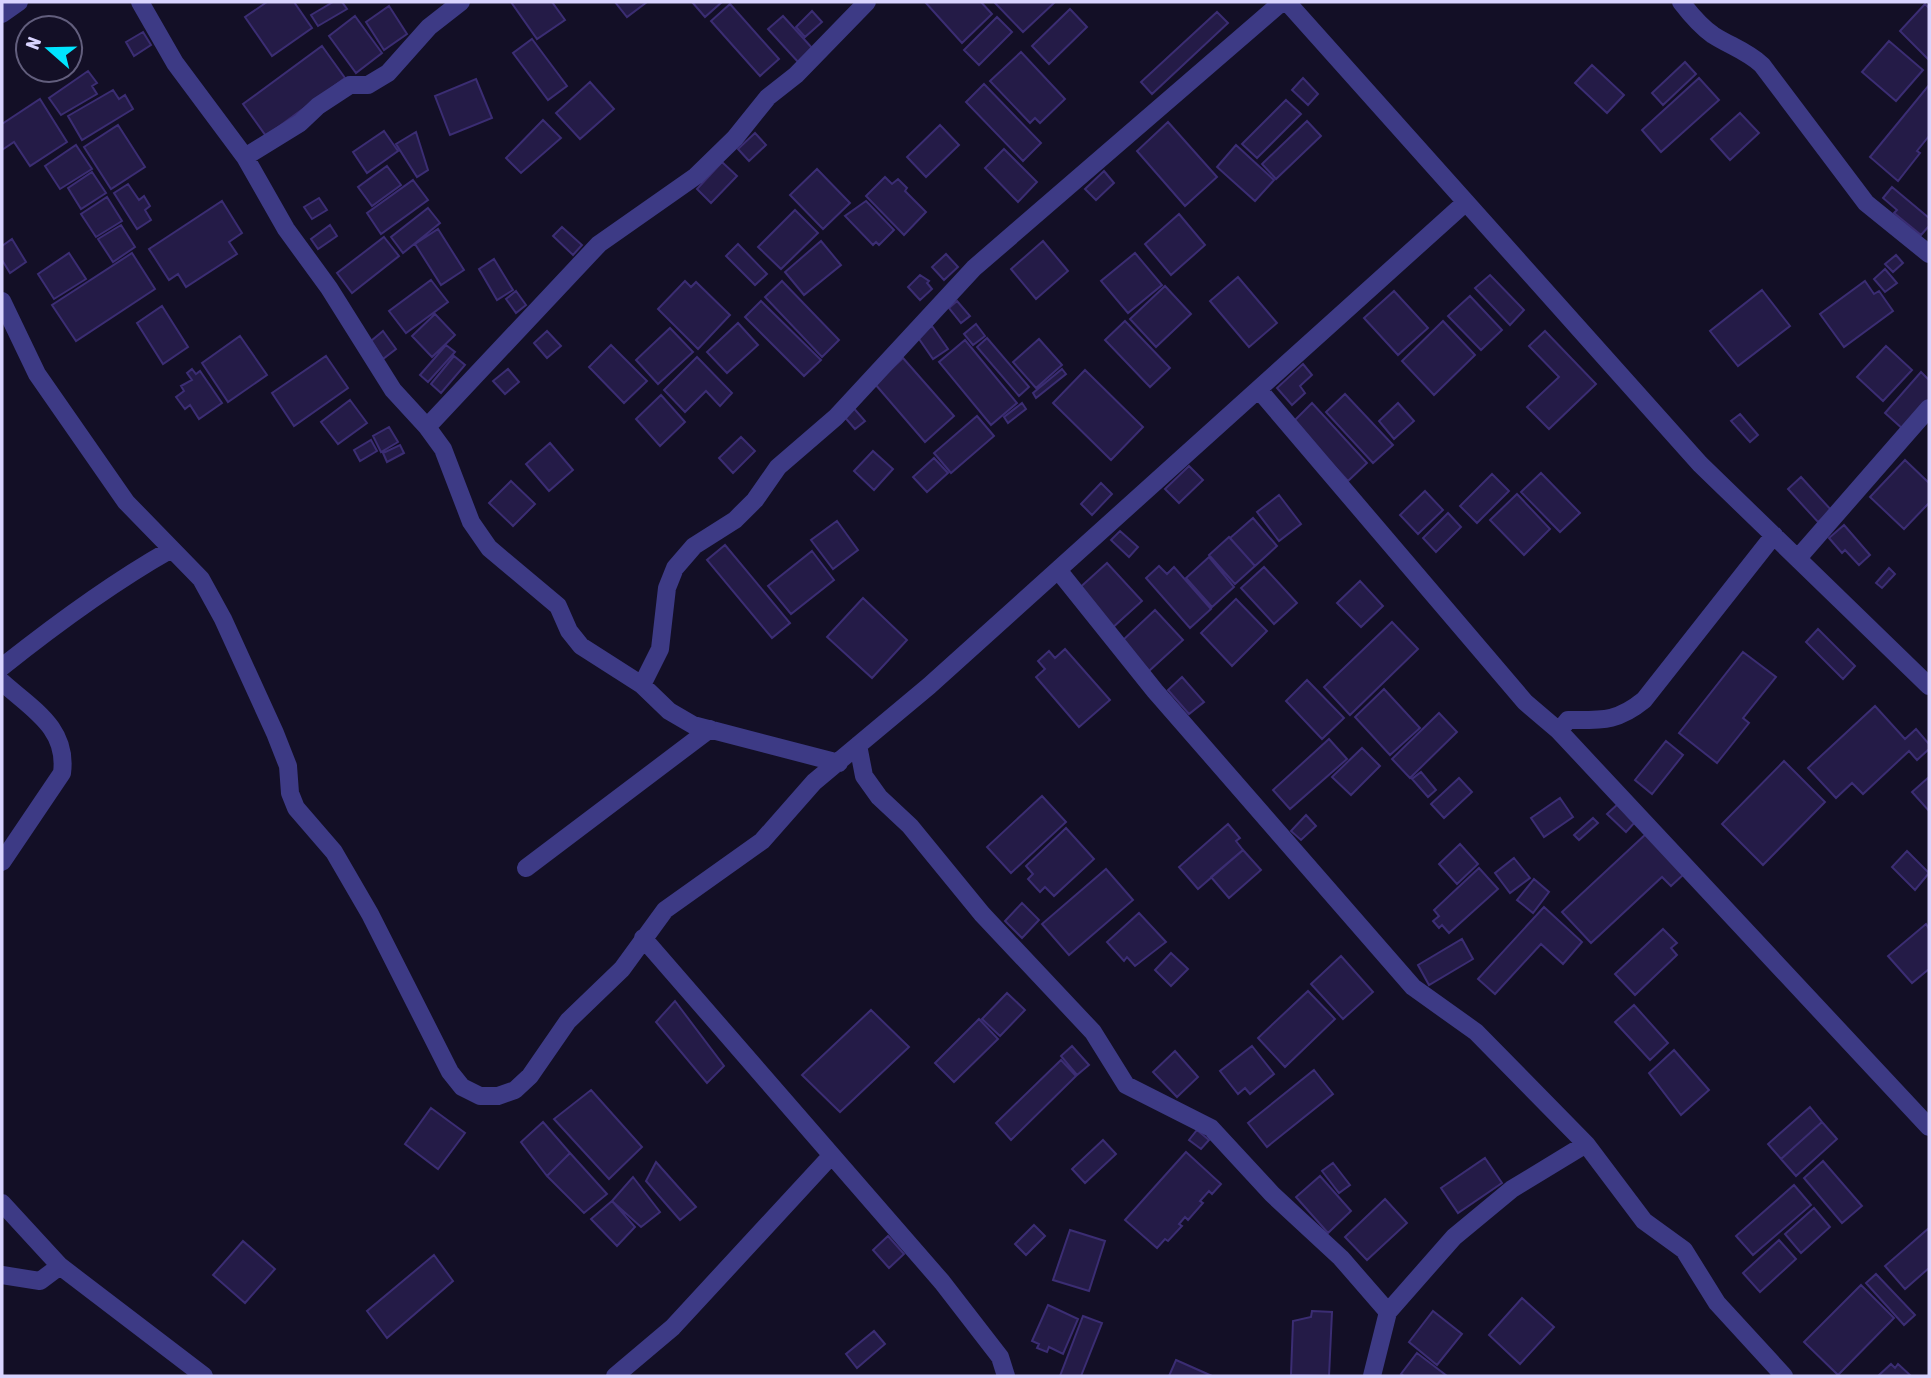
<svg xmlns="http://www.w3.org/2000/svg" width="1931" height="1378" font-family="'Asap Condensed',sans-serif">
	<rect width="100%" height="100%" fill="#130f26"/>
	<path fill="#241b47" stroke="#3b2d73" stroke-width="2" d="M267,2H294L312,28L272,56L245,17Z
		M333,2H342L347,9L318,26L311,15Z
		M511,2H552L565,20L537,39Z
		M615,2H647L627,17Z
		M692,2H722L705,17Z
		M925,2H981L992,14L962,43Z
		M994,2H1053L1054,3L1023,32Z
		M730,4L779,59L760,76L711,21Z
		M1925,4L1929,8V60L1900,31Z
		M389,6L407,34L384,50L366,22Z
		M1070,9L1087,27L1049,64L1032,46Z
		M812,11L822,22L805,37L796,27Z
		M1217,12L1228,23L1152,94L1141,82Z
		M355,16L382,53L356,73L329,36Z
		M783,16L813,49L799,63L768,29Z
		M997,17L1012,32L979,65L964,50Z
		M143,32L151,45L134,56L126,42Z
		M532,39L567,86L548,100L513,53Z
		M1889,41L1923,70L1896,101L1862,72Z
		M322,46L345,78L266,136L243,104Z
		M1021,52L1065,99L1040,123L1035,118L1030,123L990,81Z
		M1685,62L1696,74L1663,105L1652,93Z
		M1592,65L1624,95L1607,113L1575,83Z
		M88,71L97,83L92,86L97,94L61,115L49,98Z
		M1303,78L1318,94L1308,105L1292,90Z
		M1699,78L1719,100L1661,152L1642,130Z
		M476,79L492,118L450,135L435,96Z
		M590,82L614,109L580,139L556,113Z
		M984,84L1041,143L1023,161L966,102Z
		M1929,85V136L1917,151L1920,153L1898,181L1870,157Z
		M113,90L119,99L125,95L133,109L82,140L68,116Z
		M40,99L67,142L30,166L14,142L2,150V124Z
		M1286,100L1301,114L1257,158L1242,144Z
		M1740,113L1759,133L1730,160L1711,139Z
		M543,120L561,138L521,173L506,158Z
		M1307,121L1321,136L1276,179L1262,164Z
		M1168,122L1217,177L1185,206L1137,151Z
		M118,125L145,167L111,189L84,147Z
		M940,125L959,145L926,177L907,157Z
		M384,131L398,151L367,173L353,152Z
		M416,132L428,170L417,177L396,144Z
		M755,133L766,145L749,161L738,149Z
		M76,145L92,169L60,189L45,166Z
		M1236,145L1274,180L1255,201L1217,167Z
		M1004,149L1037,182L1018,202L985,168Z
		M722,162L737,176L711,203L697,189Z
		M387,166L401,185L372,206L358,187Z
		M817,169L850,203L823,229L790,195Z
		M1104,171L1114,183L1096,200L1085,189Z
		M92,172L106,193L81,209L68,188Z
		M885,177L892,184L898,179L907,188L905,191L926,212L904,235L866,196Z
		M413,180L428,200L381,234L367,213Z
		M128,184L139,200L144,196L150,206L145,210L151,220L137,229L114,193Z
		M1892,187L1929,218V226L1921,235L1894,213L1897,210L1883,198Z
		M107,197L122,221L96,237L81,214Z
		M319,198L327,210L312,219L304,207Z
		M222,201L242,233L229,242L237,254L186,287L178,274L169,280L149,249Z
		M866,201L894,230L879,245L876,242L873,245L845,216Z
		M428,208L440,223L403,253L391,237Z
		M795,210L818,233L781,269L758,247Z
		M1179,214L1205,245L1171,275L1145,244Z
		M121,225L135,247L113,262L98,239Z
		M330,225L337,236L318,249L311,239Z
		M562,227L582,245L573,255L553,236Z
		M438,229L464,270L441,285L415,244Z
		M384,237L399,256L352,293L337,273Z
		M12,239L26,262L10,273L2,260V246Z
		M821,241L841,265L804,295L785,272Z
		M1043,241L1068,271L1036,299L1011,269Z
		M738,244L767,274L755,285L726,256Z
		M69,253L86,279L54,299L38,274Z
		M132,253L155,289L76,341L52,305Z
		M1135,253L1162,285L1128,313L1101,281Z
		M946,254L958,267L944,280L932,267Z
		M1896,255L1903,263L1893,272L1885,264Z
		M494,259L513,290L497,300L479,269Z
		M1885,269L1897,283L1885,292L1874,279Z
		M920,275L929,281L927,283L932,289L920,300L908,287Z
		M1490,275L1524,310L1510,325L1475,288Z
		M1238,277L1277,323L1249,347L1210,301Z
		M431,280L448,302L406,333L389,311Z
		M685,281L691,287L696,282L730,315L698,349L658,309Z
		M782,281L839,340L822,357L765,297Z
		M1865,281L1874,294L1879,291L1893,311L1844,347L1820,314Z
		M1165,286L1191,314L1156,347L1130,319Z
		M1762,290L1790,326L1738,366L1710,331Z
		M516,291L526,305L516,313L506,299Z
		M1394,291L1428,328L1398,355L1364,318Z
		M1470,296L1502,330L1481,350L1448,316Z
		M761,301L821,360L804,376L745,317Z
		M957,301L970,316L961,323L949,308Z
		M162,306L188,347L163,364L137,323Z
		M435,314L455,335L432,357L412,336Z
		M1125,321L1170,368L1150,387L1105,340Z
		M1443,321L1475,355L1434,395L1402,361Z
		M738,323L758,345L727,373L707,352Z
		M976,324L985,336L973,345L964,334Z
		M932,326L948,349L933,359L917,336Z
		M670,328L693,352L658,384L636,360Z
		M383,331L396,349L383,359L371,341Z
		M547,331L561,346L547,358L534,343Z
		M1545,331L1596,384L1549,429L1527,407L1559,377L1529,346Z
		M240,336L267,375L228,402L202,363Z
		M987,338L1029,387L1019,396L977,347Z
		M1039,339L1062,365L1036,388L1013,362Z
		M965,340L1017,403L991,425L939,362Z
		M446,345L455,352L428,382L420,375Z
		M611,345L647,381L624,403L589,367Z
		M1886,346L1912,370L1883,401L1857,377Z
		M326,356L348,388L294,426L272,393Z
		M454,356L465,365L441,393L431,384Z
		M697,357L732,393L720,406L706,391L685,412L664,390Z
		M903,358L954,416L925,442L875,384Z
		M1303,364L1312,375L1300,386L1305,393L1292,405L1277,388Z
		M192,369L196,374L200,371L222,403L199,419L190,405L185,409L176,397L184,391L181,386L192,380L187,373Z
		M508,369L519,382L505,394L493,381Z
		M1062,369L1066,374L1036,398L1033,393Z
		M1085,370L1143,427L1111,460L1053,403Z
		M1921,372L1929,380V401L1904,430L1885,413Z
		M1345,394L1393,445L1373,463L1326,412Z
		M661,395L685,422L660,446L636,419Z
		M350,400L367,423L338,444L321,422Z
		M1022,403L1026,409L1008,423L1004,417Z
		M1312,403L1367,463L1348,481L1293,422Z
		M1398,403L1414,421L1394,439L1379,421Z
		M851,405L865,421L855,429L842,414Z
		M1740,414L1758,435L1750,442L1731,421Z
		M977,416L994,436L951,473L934,453Z
		M389,427L398,442L381,452L373,436Z
		M741,437L755,451L733,473L719,458Z
		M371,440L377,451L360,461L354,450Z
		M550,443L573,470L549,491L526,464Z
		M400,445L404,453L387,462L383,453Z
		M873,451L893,469L874,490L854,471Z
		M934,458L948,473L927,492L913,477Z
		M1905,460L1929,483V503L1904,529L1870,497Z
		M1189,466L1203,480L1179,503L1165,489Z
		M1541,473L1580,513L1560,532L1521,492Z
		M1492,474L1509,491L1477,523L1460,506Z
		M1801,477L1832,511L1818,522L1788,489Z
		M511,481L535,504L513,526L489,503Z
		M1101,483L1112,494L1092,515L1081,504Z
		M1425,491L1443,510L1418,534L1400,515Z
		M1517,494L1550,529L1524,555L1490,520Z
		M1279,495L1301,524L1279,541L1257,512Z
		M1448,513L1461,527L1436,552L1423,538Z
		M1253,518L1277,546L1255,566L1230,538Z
		M837,521L858,550L833,569L811,540Z
		M1844,525L1870,555L1859,565L1845,550L1842,553L1829,538Z
		M1120,531L1138,547L1129,557L1111,540Z
		M1229,537L1255,566L1235,584L1209,555Z
		M725,545L790,623L772,638L707,560Z
		M812,551L834,580L791,614L768,586Z
		M1209,557L1234,587L1212,607L1186,578Z
		M1107,563L1142,601L1111,629L1076,591Z
		M1159,566L1167,574L1174,567L1211,609L1190,628L1146,578Z
		M1264,567L1297,603L1274,624L1241,588Z
		M1889,568L1895,574L1882,588L1876,583Z
		M1360,581L1383,606L1361,627L1337,603Z
		M863,598L907,640L872,678L827,637Z
		M1236,599L1267,631L1232,666L1201,633Z
		M1155,610L1183,640L1149,671L1122,641Z
		M1392,622L1418,649L1350,715L1324,687Z
		M1818,629L1855,666L1843,679L1806,642Z
		M1065,649L1110,700L1079,727L1036,677L1045,669L1038,661L1049,651L1055,658Z
		M1743,652L1776,677L1743,718L1749,723L1717,763L1679,733Z
		M1182,677L1204,702L1189,714L1168,690Z
		M1307,680L1344,718L1322,739L1286,701Z
		M1384,689L1420,728L1390,755L1355,717Z
		M1875,706L1905,739L1916,729L1929,744V749L1917,760L1909,751L1863,794L1852,783L1836,798L1808,768Z
		M1439,713L1457,732L1410,778L1392,759Z
		M1329,739L1347,759L1290,809L1273,790Z
		M1666,741L1683,755L1652,794L1635,780Z
		M1362,748L1380,766L1351,795L1332,777Z
		M1784,761L1825,802L1763,865L1722,824Z
		M1421,772L1436,790L1428,797L1412,779Z
		M1929,777V811L1912,792Z
		M1459,778L1472,792L1444,818L1431,804Z
		M1042,796L1066,822L1011,873L987,847Z
		M1560,798L1573,817L1544,837L1531,818Z
		M1619,803L1636,821L1626,832L1607,814Z
		M1306,815L1316,826L1301,840L1291,831Z
		M1593,818L1598,823L1579,840L1574,835Z
		M1228,824L1240,838L1236,841L1243,850L1198,889L1179,867Z
		M1066,828L1094,859L1054,896L1045,887L1040,892L1028,879L1033,874L1026,866Z
		M1647,833L1684,874L1671,886L1662,877L1591,943L1562,912Z
		M1460,844L1478,864L1457,884L1439,864Z
		M1243,850L1261,870L1229,898L1211,877Z
		M1907,851L1929,873L1915,890L1892,867Z
		M1514,858L1530,878L1510,893L1495,873Z
		M1479,868L1498,889L1449,933L1442,925L1439,928L1433,921L1439,916L1434,910Z
		M1106,869L1133,900L1069,955L1042,924Z
		M1534,879L1549,892L1533,913L1517,900Z
		M1022,903L1039,920L1022,938L1005,921Z
		M1544,907L1582,942L1563,964L1541,944L1495,994L1478,979Z
		M1139,913L1166,942L1135,966L1127,957L1124,961L1107,942Z
		M1926,924L1929,929V969L1912,983L1888,956Z
		M1663,929L1677,943L1671,948L1677,955L1635,995L1615,974Z
		M1462,939L1473,959L1429,985L1418,965Z
		M1171,953L1188,969L1171,986L1155,970Z
		M1341,956L1373,992L1343,1019L1311,984Z
		M1308,991L1335,1019L1285,1067L1258,1038Z
		M1007,993L1025,1010L1000,1036L982,1019Z
		M675,1001L724,1066L707,1083L656,1022Z
		M1634,1005L1668,1043L1650,1060L1615,1022Z
		M871,1010L909,1047L840,1112L802,1075Z
		M979,1019L998,1039L954,1082L935,1063Z
		M1072,1046L1089,1065L1077,1075L1061,1056Z
		M1252,1046L1274,1074L1250,1094L1245,1088L1238,1094L1220,1071Z
		M1674,1050L1709,1090L1681,1115L1649,1073Z
		M1175,1051L1198,1077L1177,1097L1153,1072Z
		M1061,1060L1076,1076L1011,1140L996,1123Z
		M1314,1070L1333,1094L1267,1147L1248,1123Z
		M591,1090L642,1147L609,1179L554,1119Z
		M1810,1107L1822,1122L1781,1159L1768,1144Z
		M431,1108L465,1133L438,1169L405,1144Z
		M543,1122L570,1153L547,1176L521,1142Z
		M1822,1122L1837,1139L1796,1176L1781,1159Z
		M1197,1130L1209,1140L1201,1149L1189,1140Z
		M1103,1140L1116,1154L1085,1183L1072,1169Z
		M1186,1152L1221,1184L1212,1194L1209,1191L1200,1201L1203,1203L1188,1220L1185,1217L1179,1224L1182,1226L1168,1241L1165,1239L1157,1248L1125,1220Z
		M570,1153L607,1194L584,1213L547,1176Z
		M1485,1158L1502,1183L1458,1213L1441,1188Z
		M1823,1161L1862,1206L1842,1223L1804,1178Z
		M656,1162L696,1207L680,1220L646,1181Z
		M1333,1163L1350,1185L1339,1193L1322,1171Z
		M1320,1176L1351,1211L1328,1233L1296,1197Z
		M633,1177L660,1212L641,1227L612,1201Z
		M1794,1185L1811,1205L1753,1255L1736,1236Z
		M1385,1199L1407,1223L1367,1260L1345,1237Z
		M612,1201L635,1227L617,1246L591,1219Z
		M1814,1208L1830,1227L1801,1253L1785,1234Z
		M1034,1225L1045,1236L1026,1255L1015,1244Z
		M1929,1228V1268L1905,1289L1885,1266Z
		M1070,1230L1105,1241L1089,1291L1053,1280Z
		M888,1236L904,1254L889,1268L873,1250Z
		M1779,1240L1796,1259L1760,1292L1743,1273Z
		M243,1241L275,1269L245,1303L213,1275Z
		M434,1255L453,1281L387,1338L367,1311Z
		M1876,1274L1915,1315L1904,1325L1866,1283Z
		M1861,1285L1894,1318L1838,1375L1804,1342Z
		M1522,1298L1554,1327L1520,1364L1489,1335Z
		M1048,1305L1078,1319L1063,1354L1049,1347L1047,1352L1037,1348L1039,1344L1032,1341Z
		M1312,1311L1332,1312L1329,1376L1291,1375L1293,1321L1311,1317Z
		M1433,1311L1462,1334L1437,1365L1409,1342Z
		M1083,1316L1102,1323L1081,1376H1060Z
		M874,1331L885,1344L857,1368L846,1354Z
		M1417,1353L1447,1376H1404L1401,1374Z
		M1176,1360L1212,1376H1169Z
		M1891,1364L1895,1368L1898,1364L1911,1376H1878Z"/>
	<g fill="none" stroke-linecap="round" stroke-linejoin="round">
		<path stroke="#3d3a85" stroke-width="18" d="M140,2L175,63L245,157L286,229L329,288L393,390L427,427L443,449L471,522L489,548L558,606L569,631L581,646L642,685L669,711L693,725L839,763
			M1287,2L1700,464L1929,686
			M1681,2C1691,15 1700,26 1713,35C1730,46 1747,51 1762,65L1866,203L1929,254
			M2,14L19,2
			M245,157L300,123L318,106L350,85H368L388,73L429,27L461,2
			M2,301L37,374L126,502L201,579L223,619L275,733L288,766L290,793L296,808L334,852L370,914L450,1072L462,1087L480,1096H498L515,1090L530,1076L568,1021L622,969L665,910L762,841L814,782L929,686L1466,202
			M1259,390L1525,702L1559,731L1929,1127
			M427,427L599,244L696,176L735,138L768,97L796,75L867,2
			M1798,558L1929,408
			M1058,570L1155,691L1413,987L1476,1032L1586,1144L1644,1221L1684,1250L1717,1303L1784,1376
			M2,667C56,624 110,584 170,550
			M2,682C32,709 68,728 62,773L2,862
			M642,685L660,649L667,588L675,568L694,546L735,520L755,500L778,467L836,417L974,268L1282,2
			M1559,731L1568,720C1602,720 1617,722 1644,700L1774,535
			M858,745L864,776L879,797L910,826L982,914L1093,1032L1126,1085L1211,1128L1272,1194L1341,1258L1388,1312
			M526,868L710,729
			M643,938L942,1282L1000,1357L1006,1376
			M2,1203L60,1266L204,1376
			M2,1275L40,1281L60,1266
			M615,1376L673,1327L831,1156
			M1372,1376L1388,1312L1454,1237L1512,1189L1586,1144"/>
	</g>
	<rect width="1931" height="1378" fill="none" stroke="#d9d4ff" stroke-width="7"/>
	<g transform="translate(49 49) rotate(290)"><circle r="33" fill="#130f26" stroke="#625e7d" stroke-width="2"/>
	<path d="M0-5L12 26L0 18L-12 26Z" fill="#00e5ff"/>
	<text y="-10" font-size="19" font-weight="bold" text-anchor="middle" fill="#d9d4ff">N</text>
	</g>
</svg>
